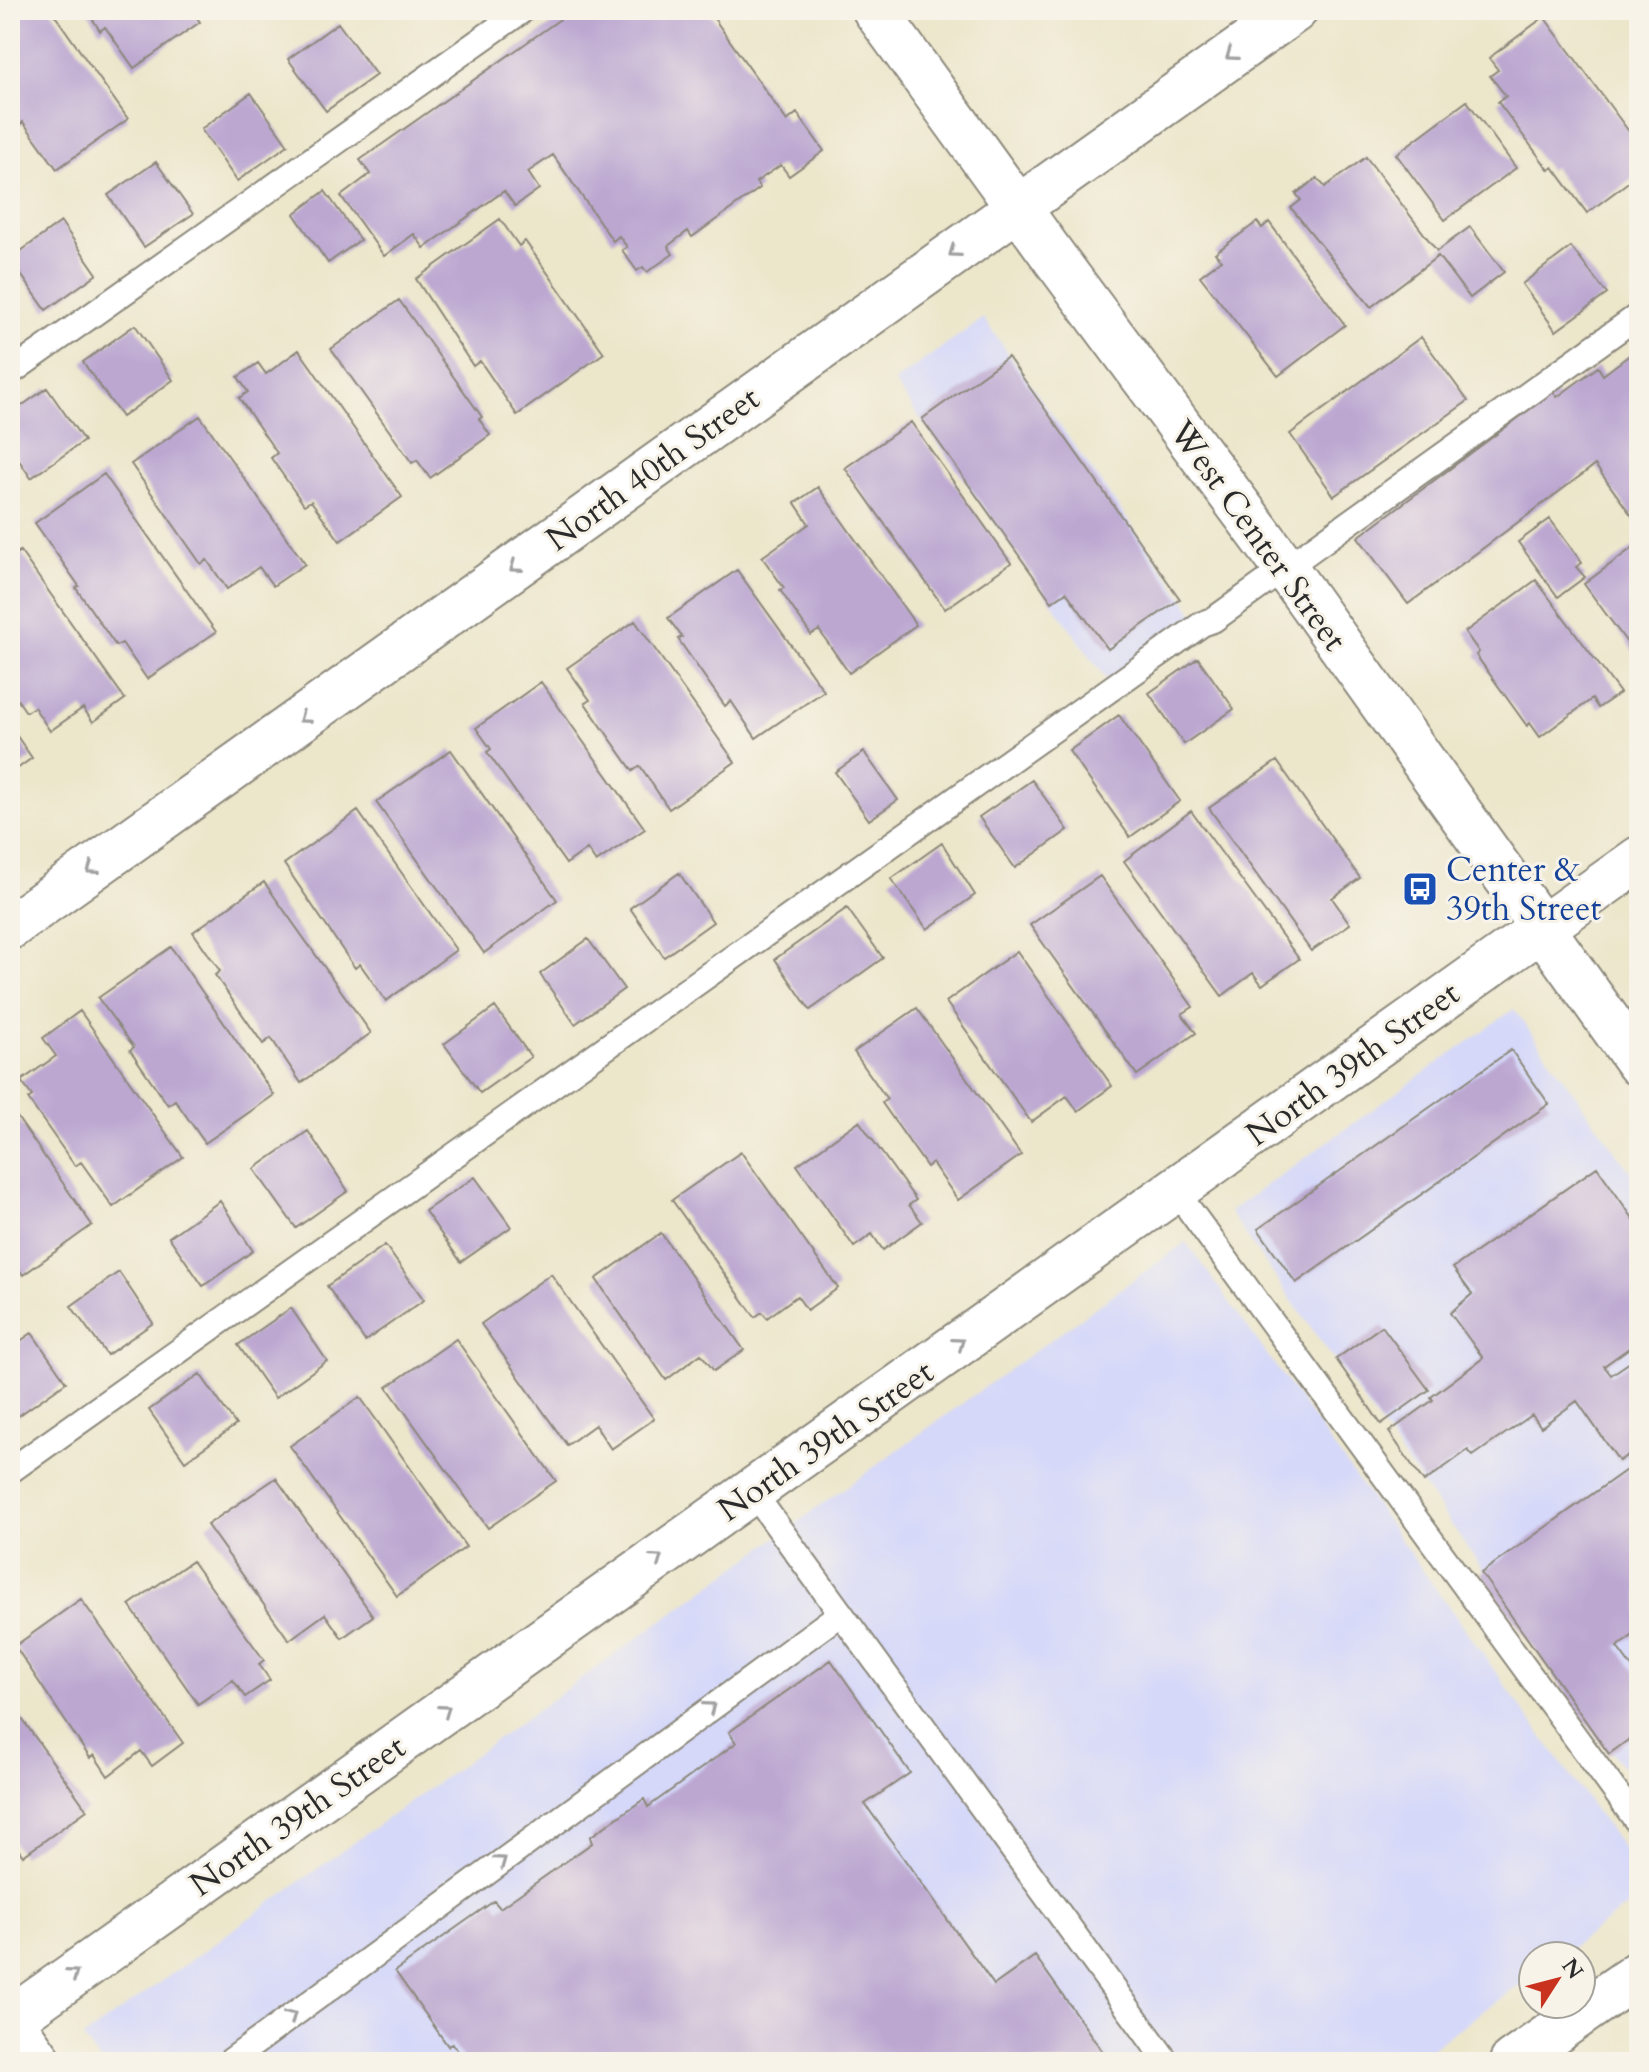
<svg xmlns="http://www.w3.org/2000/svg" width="1649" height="2072" font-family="Cardo,serif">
	<rect width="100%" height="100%" fill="#f7f3e8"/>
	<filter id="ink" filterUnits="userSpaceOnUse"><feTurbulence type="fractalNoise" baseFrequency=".0125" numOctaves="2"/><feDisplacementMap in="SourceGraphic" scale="16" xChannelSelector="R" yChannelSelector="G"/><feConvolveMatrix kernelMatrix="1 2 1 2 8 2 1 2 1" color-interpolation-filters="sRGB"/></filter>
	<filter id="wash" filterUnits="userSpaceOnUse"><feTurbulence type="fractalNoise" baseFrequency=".006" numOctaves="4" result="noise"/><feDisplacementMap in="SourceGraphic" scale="32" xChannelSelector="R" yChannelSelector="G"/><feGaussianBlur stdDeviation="1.8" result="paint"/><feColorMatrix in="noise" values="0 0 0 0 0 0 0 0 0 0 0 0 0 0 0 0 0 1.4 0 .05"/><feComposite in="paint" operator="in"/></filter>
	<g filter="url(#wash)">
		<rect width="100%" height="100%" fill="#ece6cb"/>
		<path fill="#d5d8f9" d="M983,318L1202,624L1113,688L894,382Z
			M1514,1009L1639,1184V1762L1626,1771L1229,1212Z
			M1186,1242L1639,1871V1898L1559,1956H1533V1975L1412,2062H100L83,2038Z"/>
		<g id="blocks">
			<path fill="#bca7d1" d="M10,10H51L128,119L57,169L23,122L17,127L10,117Z
				M87,10H191L200,22L134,68L105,27L100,31Z
				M573,10H708L787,121L797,113L824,151L789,176L781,165L756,182L760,188L692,237L688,231L668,246L673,254L647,272L643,267L637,271L622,250L627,247L619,236L613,241L553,155L528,172L539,189L515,206L504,191L424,248L414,234L384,256L341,196L370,174L360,160Z
				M1544,17L1639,145V174L1587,213L1553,167L1549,170L1498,102L1506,96L1490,76L1498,70L1489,58Z
				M338,23L376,75L326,111L288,59Z
				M251,93L288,145L237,181L201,129Z
				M1467,101L1516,168L1445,220L1396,154Z
				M1366,157L1437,251L1470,227L1504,272L1470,298L1438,256L1371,307L1291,208L1301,200L1296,194L1317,178L1325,187Z
				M156,162L193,214L144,247L108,195Z
				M325,191L360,240L328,263L294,214Z
				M500,219L519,246L525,241L604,353L517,415L480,361L473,366L416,279Z
				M61,222L97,274L46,310L10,259Z
				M1257,222L1262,228L1269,222L1345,325L1278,376L1200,276L1221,260L1215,253Z
				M1571,247L1607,294L1556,331L1522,284Z
				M399,300L482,417L479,419L490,435L430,478L417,460L412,463L331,349Z
				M135,325L173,380L122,417L83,362Z
				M1421,337L1468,401L1334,496L1290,434Z
				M1639,348V442L1634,446L1639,454V511L1632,516L1595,465L1408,604L1358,537L1553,392L1557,397L1598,367L1603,375Z
				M299,350L402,497L340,541L311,501L304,505L271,458L277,453L239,398L248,392L238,377L258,363L266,374Z
				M1008,357L1180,599L1108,649L1066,592L1052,602L922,419Z
				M47,388L84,441L31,478L10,447V414Z
				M200,416L305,564L273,586L259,567L227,589L207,560L201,564L131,464Z
				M911,422L1011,563L945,609L845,468Z
				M104,474L216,632L147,679L122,643L116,646L76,588L79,586L35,523Z
				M818,487L916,625L849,673L819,630L811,635L780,590L784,588L762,557L809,524L795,503Z
				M1550,519L1582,563L1576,567L1585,577L1558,597L1518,542Z
				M1639,543V659L1584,584Z
				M20,551L125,699L93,722L83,708L50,731L34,707L26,712L10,689V558Z
				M737,570L824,691L756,738L731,701L725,706L678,639L682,637L668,618Z
				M1536,580L1620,693L1598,708L1592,699L1540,737L1530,723L1527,726L1476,655L1479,652L1465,632Z
				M635,621L735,762L669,809L640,766L633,771L585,703L590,700L567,668Z
				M1198,658L1234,709L1184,744L1149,693Z
				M541,682L645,829L596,862L587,849L566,864L487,752L491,749L476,728Z
				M1119,715L1180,801L1130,837L1069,751Z
				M10,726L32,758L10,774Z
				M451,750L557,900L484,953L376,802Z
				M864,752L898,800L869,820L835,772Z
				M1277,761L1360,878L1332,898L1350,924L1311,951L1209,808Z
				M1032,780L1068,830L1015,868L979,817Z
				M358,811L456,950L386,1001L360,964L355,968L284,864Z
				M1191,811L1299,959L1262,985L1253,973L1222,996L1124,861Z
				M942,843L975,895L927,929L891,879Z
				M679,873L713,922L664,957L630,908Z
				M1100,876L1193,1007L1182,1014L1196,1033L1137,1075L1030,925Z
				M264,882L371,1033L301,1083L271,1038L263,1044L215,975L220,971L193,932Z
				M847,908L883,958L810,1010L775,959Z
				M588,939L624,989L575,1024L540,974Z
				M171,947L274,1095L205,1143L175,1100L168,1105L130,1050L134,1047L98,998Z
				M1017,951L1112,1086L1078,1111L1067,1096L1031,1122L946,1002Z
				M495,1007L531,1057L480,1093L444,1044Z
				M917,1008L1021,1155L958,1200L932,1163L927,1167L882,1103L887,1099L854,1052Z
				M80,1011L183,1157L113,1207L81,1162L75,1166L28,1099L32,1096L21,1081L56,1056L43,1038Z
				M1511,1050L1549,1104L1296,1283L1258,1229Z
				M10,1107L92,1225L23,1275L10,1256Z
				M859,1121L916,1200L909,1205L922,1222L883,1250L872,1234L854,1247L797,1165Z
				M308,1131L348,1191L296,1228L254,1169Z
				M741,1152L838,1288L807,1310L797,1296L767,1318L762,1312L755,1317L672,1200Z
				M1597,1167L1639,1227V1341L1604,1366L1611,1375L1639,1356V1447L1619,1461L1577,1401L1541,1427L1532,1415L1473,1456L1468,1450L1424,1482L1389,1432L1433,1400L1431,1397L1483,1358L1450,1313L1472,1294L1453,1268Z
				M475,1177L511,1227L461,1262L425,1211Z
				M220,1201L253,1251L203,1286L169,1237Z
				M661,1233L744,1350L714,1371L701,1354L666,1380L596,1279Z
				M385,1245L424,1300L365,1341L327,1286Z
				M119,1272L153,1323L107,1355L71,1306Z
				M551,1274L654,1419L611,1449L595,1425L567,1445L481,1324Z
				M291,1308L327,1361L275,1398L238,1345Z
				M1382,1326L1429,1390L1381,1424L1336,1359Z
				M32,1333L66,1382L14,1419L10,1413V1348Z
				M456,1339L556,1481L488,1528L387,1387Z
				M200,1374L236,1425L185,1461L149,1410Z
				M360,1397L466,1547L397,1596L290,1446Z
				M1639,1461V1631L1617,1647L1639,1677V1732L1609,1754L1481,1573Z
				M276,1478L373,1616L342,1638L325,1614L289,1640L207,1525Z
				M192,1561L264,1660L259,1664L270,1680L245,1697L233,1680L198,1704L129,1605Z
				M81,1599L183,1743L152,1766L141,1751L108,1776L94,1755L90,1758L15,1646Z
				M831,1660L910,1773L865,1804L994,1985L1035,1956L1110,2062H466L452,2043L448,2046L395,1971L494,1901L500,1908L592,1843L590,1837L644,1799L648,1807L736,1743L729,1732Z
				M10,1702L87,1810L23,1856L10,1838Z"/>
		</g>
	</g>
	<g filter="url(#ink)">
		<use href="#blocks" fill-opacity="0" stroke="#8c887b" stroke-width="2"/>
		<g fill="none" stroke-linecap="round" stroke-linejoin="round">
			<defs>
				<path id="service" d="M10,373L523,10
					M1175,1190L1639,1824
					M10,1471L1202,624L1213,620L1639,315
					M752,1491L1167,2062
					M229,2062L841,1613"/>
				<path id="minor" d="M10,927L1295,10
					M10,2020L1639,859
					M10,2020L40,2062
					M1512,2062L1639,1973"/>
				<path id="tertiary" d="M875,10L1056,260L1286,569L1639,1064"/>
			</defs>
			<use href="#service" stroke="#8c887b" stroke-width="28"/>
			<use href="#minor" stroke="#8c887b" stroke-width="48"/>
			<use href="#tertiary" stroke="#8c887b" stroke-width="48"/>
			<use href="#service" stroke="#fff" stroke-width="24"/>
			<use href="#minor" stroke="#fff" stroke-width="44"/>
			<use href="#tertiary" stroke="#fff" stroke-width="44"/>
		</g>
		<defs><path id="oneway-chevron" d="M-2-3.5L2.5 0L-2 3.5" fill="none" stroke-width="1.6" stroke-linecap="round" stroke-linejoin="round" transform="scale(2)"/></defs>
		<g stroke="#a0a0a0">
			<use href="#oneway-chevron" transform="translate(1231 55) rotate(145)"/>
			<use href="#oneway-chevron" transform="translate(954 252) rotate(145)"/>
			<use href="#oneway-chevron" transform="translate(515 567) rotate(144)"/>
			<use href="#oneway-chevron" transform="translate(304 718) rotate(144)"/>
			<use href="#oneway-chevron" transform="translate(92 869) rotate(145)"/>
			<use href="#oneway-chevron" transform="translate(959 1343) rotate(-35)"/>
			<use href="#oneway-chevron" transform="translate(657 1559) rotate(-35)"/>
			<use href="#oneway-chevron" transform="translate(710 1707) rotate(-36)"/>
			<use href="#oneway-chevron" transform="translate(445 1710) rotate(-35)"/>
			<use href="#oneway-chevron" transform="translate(501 1861) rotate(-36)"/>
			<use href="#oneway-chevron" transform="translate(73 1974) rotate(-35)"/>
			<use href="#oneway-chevron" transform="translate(291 2016) rotate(-36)"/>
		</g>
	</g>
	<defs>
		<symbol id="bus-square" viewBox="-11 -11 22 22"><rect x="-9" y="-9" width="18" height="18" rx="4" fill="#1a4fb4" stroke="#f7f3e8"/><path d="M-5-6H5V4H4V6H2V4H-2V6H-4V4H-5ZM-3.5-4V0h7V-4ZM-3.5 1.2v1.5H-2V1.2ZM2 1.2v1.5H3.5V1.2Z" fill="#fff"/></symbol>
	</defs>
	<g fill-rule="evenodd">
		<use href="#bus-square" x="1400" y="869" width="40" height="40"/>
	</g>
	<g text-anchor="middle" stroke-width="6" stroke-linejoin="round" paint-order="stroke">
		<g font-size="34" fill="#2b2b2b" stroke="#f7f3e8">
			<text transform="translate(652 468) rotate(-36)" y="12">North 40th Street</text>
			<text transform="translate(1259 535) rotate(54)" y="12">West Center Street</text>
			<text transform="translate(1352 1063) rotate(-36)" y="12">North 39th Street</text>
			<text transform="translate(825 1440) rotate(-35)" y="12">North 39th Street</text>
			<text transform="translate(297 1815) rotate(-35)" y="12">North 39th Street</text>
		</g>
		<g font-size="34" fill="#164399" stroke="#f7f3e8" text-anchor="start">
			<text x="1446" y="881">Center &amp;<tspan x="1446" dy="39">39th Street</tspan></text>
		</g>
	</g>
	<rect width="1649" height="2072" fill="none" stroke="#f7f3e8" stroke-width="40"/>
	<g transform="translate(1557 1980) rotate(54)"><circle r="38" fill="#f7f3e8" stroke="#a5a39c" stroke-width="2"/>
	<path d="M0-6L14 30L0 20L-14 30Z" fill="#c8321e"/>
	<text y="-12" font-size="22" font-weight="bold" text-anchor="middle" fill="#2b2b2b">N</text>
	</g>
</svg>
